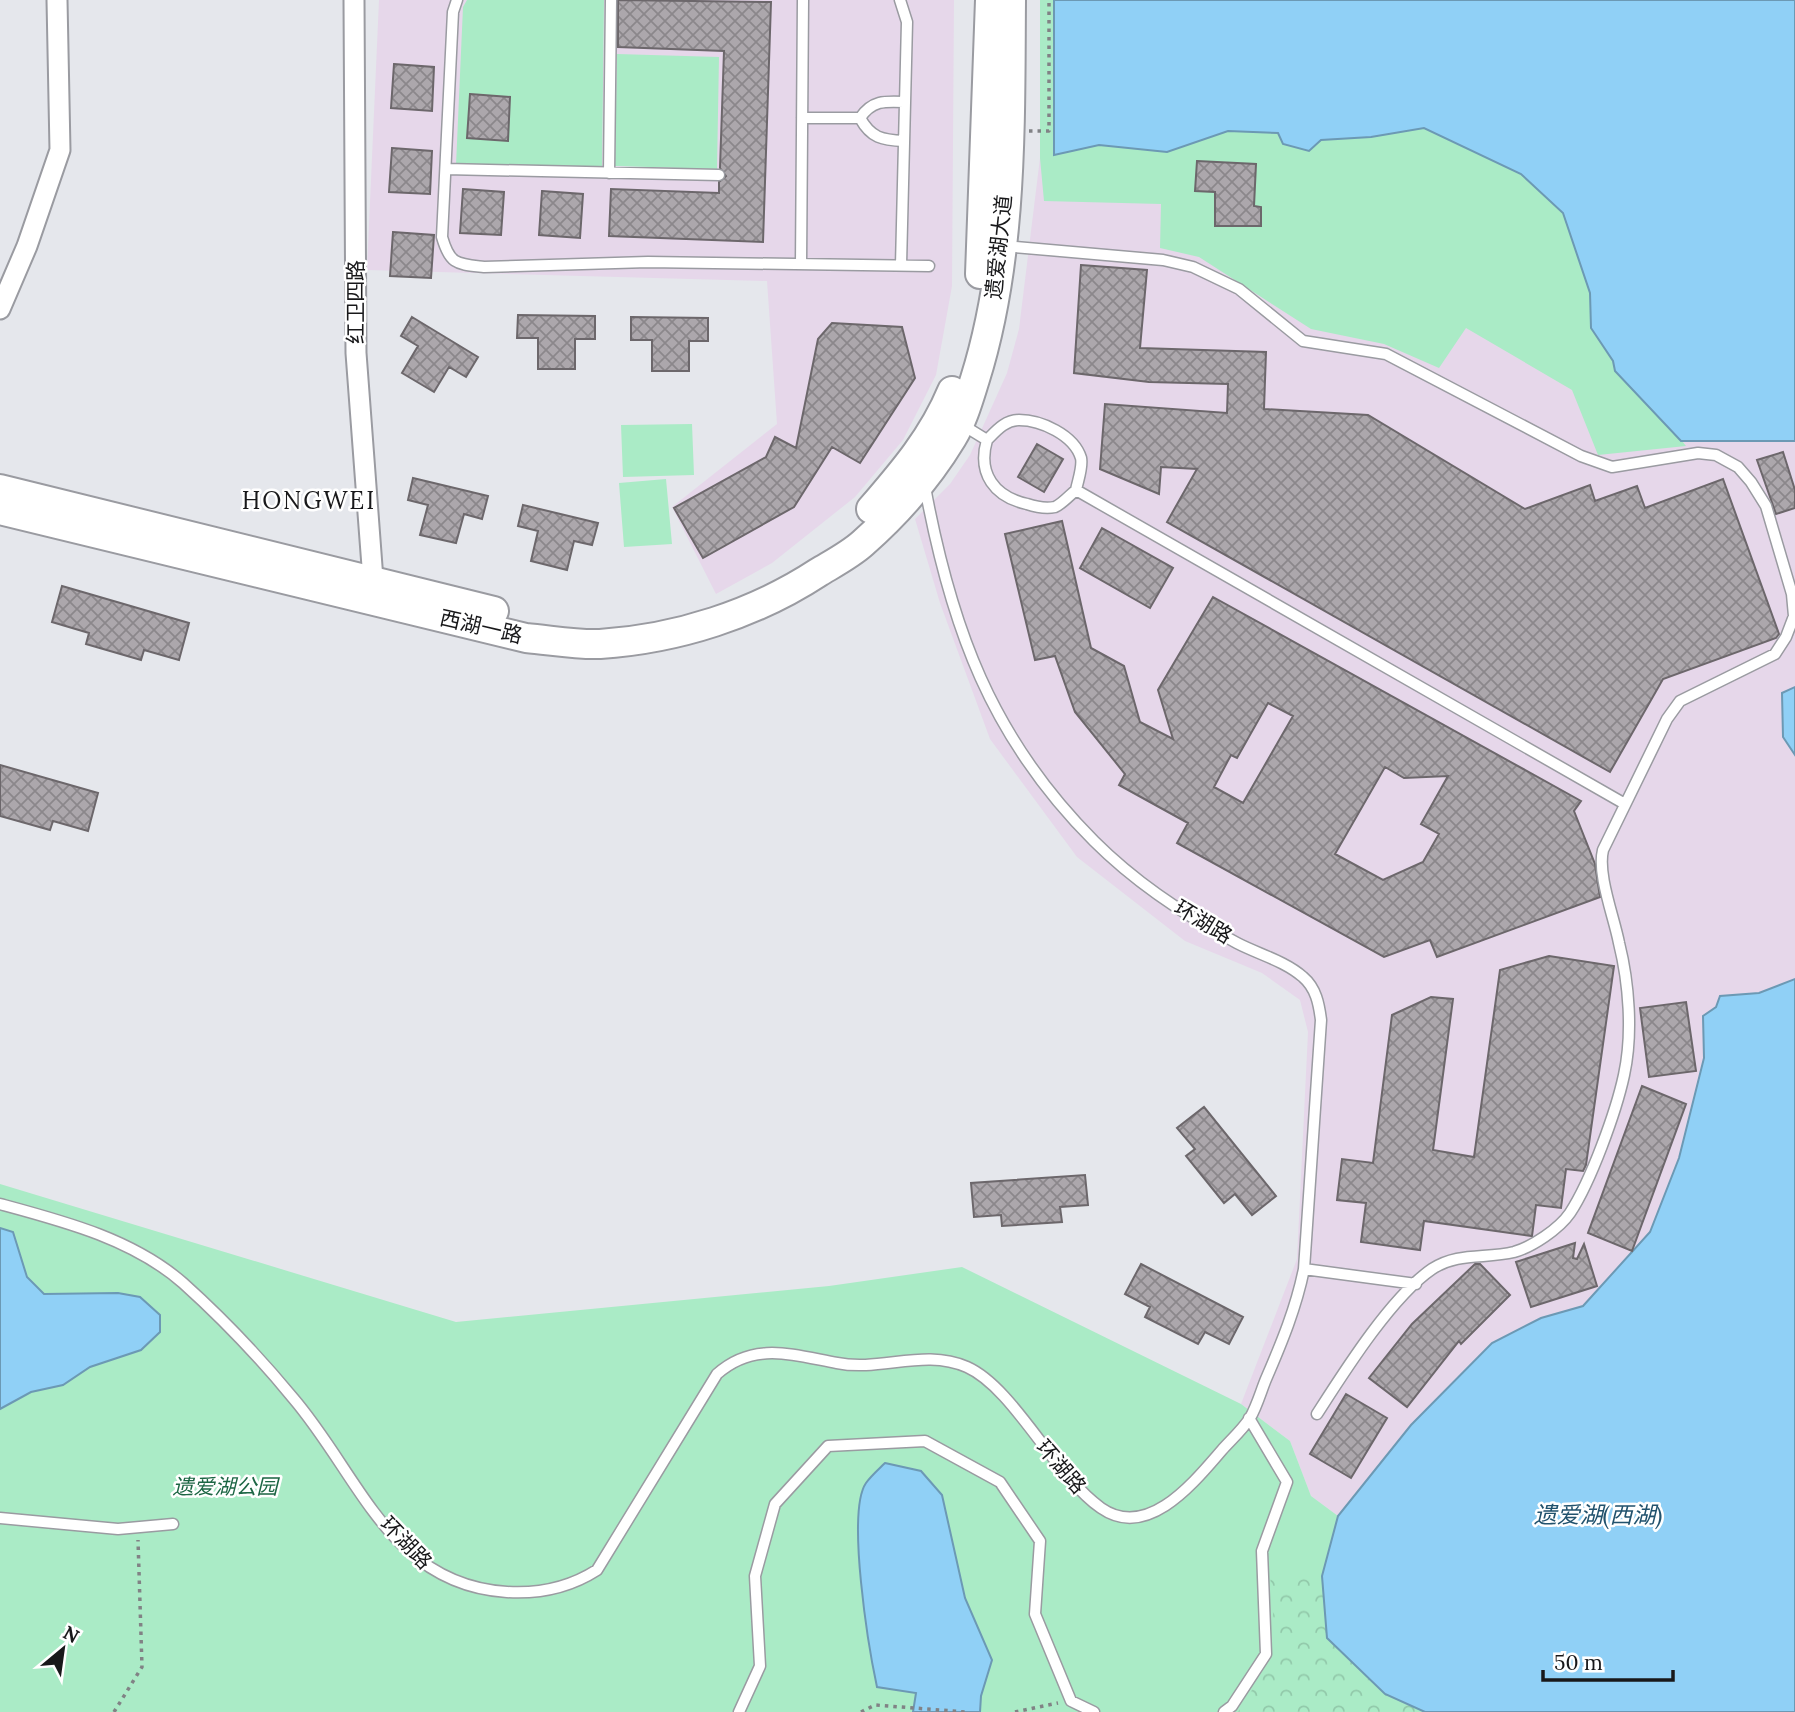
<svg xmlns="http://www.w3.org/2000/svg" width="1795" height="1712" font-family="Lora,'Noto Sans SC',serif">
	<defs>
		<pattern id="forest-crowns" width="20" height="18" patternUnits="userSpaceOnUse" patternTransform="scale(1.75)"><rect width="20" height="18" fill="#aaebc6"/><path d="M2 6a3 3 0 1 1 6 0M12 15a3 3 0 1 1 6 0" fill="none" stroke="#92c9aa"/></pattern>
		<pattern id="building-cross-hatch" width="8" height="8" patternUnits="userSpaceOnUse" patternTransform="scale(1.75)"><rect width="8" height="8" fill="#aca7ac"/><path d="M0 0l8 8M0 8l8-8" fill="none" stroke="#8b878b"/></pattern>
	</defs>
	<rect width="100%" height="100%" fill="#e5e7ec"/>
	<path fill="#e6d7ea" d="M379,0H954L952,286L936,375L903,440L855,497L772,563L716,594L672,507L777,424L767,281L367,270Z
		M1099,145L1135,147L1681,440L1795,441V687L1782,693L1783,737L1795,755V979L1759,993L1720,996L1716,1007L1703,1016L1704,1058L1679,1158L1650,1232L1583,1306L1541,1318L1492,1343L1411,1425L1338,1516L1311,1496L1290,1441L1241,1404L1297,1259L1308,1032L1300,1000L1262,973L1185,941L1077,857L990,739L940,603L915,519L950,484L970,455L1007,373L1019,329L1040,158Z"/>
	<path fill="#aaebc6" d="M467,0H604L602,167L456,165L463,7Z
		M1040,0H1795L1682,441L1686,446L1598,455L1572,390L1466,328L1439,368L1384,344L1311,329L1199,257L1160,248L1161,204L1044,201L1040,158Z
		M617,54L719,57L717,169L615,166Z
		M692,424L694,475L623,477L621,425Z
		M666,479L672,544L624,547L619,483Z
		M1795,979V1712H0V1184L456,1322L829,1286L962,1267L1241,1404L1290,1441L1311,1496L1338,1516L1411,1425L1492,1343L1541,1318L1583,1306L1650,1232L1679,1158L1704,1058L1703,1016L1716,1007L1720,996L1759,993Z"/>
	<path fill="url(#forest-crowns)" d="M1270,1574L1322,1576L1327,1638L1385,1694L1425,1712H1238L1276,1652Z"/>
	<path fill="#90d0f6" stroke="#6c99b4" stroke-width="2" d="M1054,0H1795V441H1681L1615,371L1613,361L1591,328L1590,293L1563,213L1521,174L1424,128L1371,137L1321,140L1309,151L1283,144L1278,133L1228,131L1167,152L1099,145L1054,155Z
		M1795,687V755L1783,737L1782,693Z
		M1795,979V1712H1425L1385,1694L1327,1638L1322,1576L1338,1516L1411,1425L1492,1343L1541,1318L1583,1306L1650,1232L1679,1158L1704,1058L1703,1016L1716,1007L1720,996L1759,993Z
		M0,1228L13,1232L27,1277L44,1294L118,1293L140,1297L160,1315V1332L141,1350L90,1367L63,1385L31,1392L0,1409Z
		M885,1463L921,1471L942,1495L965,1598L992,1660L981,1696L980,1712H913L916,1693L877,1687C869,1650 846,1512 866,1483C871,1476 879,1469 885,1463Z"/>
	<path fill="url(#building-cross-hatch)" stroke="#6c676b" stroke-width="2" fill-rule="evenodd" d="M618,0L771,2L763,242L609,236L611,189L719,193V182L726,176L720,168L724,51L618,47Z
		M394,64L434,67L432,111L391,108Z
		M470,94L510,97L508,141L467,138Z
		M392,148L432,151L430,194L389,192Z
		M1197,161L1256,164L1254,206L1261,207V226H1215V192L1195,191Z
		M463,189L504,192L501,235L460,233Z
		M542,191L583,194L580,238L539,235Z
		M393,232L434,235L431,278L390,276Z
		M1081,265L1147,270L1140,348L1266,352L1264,409L1368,415L1525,509L1590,485L1595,501L1637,486L1645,508L1723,479L1779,634L1776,638L1663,679L1610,772L1167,522L1197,469L1161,467L1159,494L1100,469L1105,404L1227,413L1228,384L1149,382L1074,373Z
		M518,315L595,316V339H575V369H538V338H517Z
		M412,317L478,357L466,377L449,367L434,392L402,373L418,346L401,336Z
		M631,317L708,318V341H689V371H652V340H631Z
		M832,323L902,327L915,378L860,463L832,447L794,507L703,558L674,508L766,457L775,437L796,448L818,339Z
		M1037,444L1063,459L1044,492L1018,477Z
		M1783,452L1795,490V508L1776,514L1757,460Z
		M413,478L488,496L482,519L464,514L456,543L420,535L428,505L408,500Z
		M523,505L598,523L592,545L574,541L567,570L531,561L538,531L518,526Z
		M1062,521L1091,648L1124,666L1140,722L1173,739L1158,690L1213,597L1581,801L1574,811L1595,864L1600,897L1437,957L1430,940L1384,957L1177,843L1188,823L1119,785L1125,774L1075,712L1055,656L1035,660L1005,534ZM1268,703L1293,716L1243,803L1214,787L1231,755L1237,758ZM1385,767L1404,778L1448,776L1421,824L1439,834L1423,862L1383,880L1335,854Z
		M1102,528L1173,568L1150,608L1080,568Z
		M62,586L189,623L179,660L144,650L141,660L86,644L89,633L52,622Z
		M0,765L98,793L88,831L53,821L50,830L0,816Z
		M1549,956L1614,966L1586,1165L1583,1171L1566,1169L1561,1208L1536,1205L1532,1236L1424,1221L1420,1250L1361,1242L1366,1203L1337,1200L1342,1159L1373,1163L1392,1015L1431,997L1453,999L1433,1150L1474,1157L1500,970Z
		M1686,1002L1696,1071L1649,1077L1640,1008Z
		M1642,1086L1686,1104L1632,1251L1588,1233Z
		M1204,1107L1276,1196L1252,1215L1235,1194L1224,1203L1186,1156L1195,1149L1177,1128Z
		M1085,1175L1088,1205L1060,1207L1062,1222L1002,1226L1001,1215L974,1217L971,1183Z
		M1575,1243L1573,1258L1577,1259L1584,1244L1597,1286L1531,1307L1516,1262Z
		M1141,1264L1243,1317L1229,1344L1205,1332L1198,1344L1145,1317L1150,1307L1125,1294Z
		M1475,1264H1480L1510,1295L1461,1344L1459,1341L1407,1407L1369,1378L1412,1324Z
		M1346,1394L1387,1418L1351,1478L1310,1454Z"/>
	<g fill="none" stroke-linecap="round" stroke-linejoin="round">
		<defs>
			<path id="service" d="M457,0L453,12L442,237C450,265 457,264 484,267L648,262L929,266
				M900,0L907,22L901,265
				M802,118H860
				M904,141C882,140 871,138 860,118C872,100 885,101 905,102
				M446,169L719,175
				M609,173L611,0
				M1003,246L1163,260L1193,267L1239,289L1303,341L1386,354L1581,456L1612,467L1698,453L1716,455L1738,467L1751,482L1766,506L1792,594L1794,616L1786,637L1775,654L1680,701L1667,719L1603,850C1597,874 1614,917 1619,943C1629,983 1633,1034 1624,1075C1616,1112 1591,1181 1570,1213C1559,1229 1532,1247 1514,1252C1485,1259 1458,1252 1432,1269C1391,1297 1344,1372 1317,1414
				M801,264L803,0
				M961,424L987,440C996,431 1005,420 1019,420C1041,420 1074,435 1081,458C1083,467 1078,480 1076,490L1625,804
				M987,440C977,474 995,497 1027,504C1036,507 1045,509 1055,507C1062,504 1070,495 1076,490
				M0,1204C63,1221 133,1239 183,1283C222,1318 260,1358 293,1398C360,1476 390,1585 507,1592C540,1594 569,1588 597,1570L717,1374C754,1341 793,1355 837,1363C881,1372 924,1348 967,1367C1014,1388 1054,1475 1101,1508C1148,1541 1195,1481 1222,1450C1231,1440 1243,1429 1250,1418C1257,1406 1261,1391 1266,1379C1282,1342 1296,1308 1304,1269L1321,1020C1319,1004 1316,988 1303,977C1285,961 1258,954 1237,943C1186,916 1135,882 1094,841C991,738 951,627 925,487
				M1304,1269L1416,1284
				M0,1518L118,1529L173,1524
				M739,1712L760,1666L755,1576L775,1504L828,1446L925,1441L1000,1482L1040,1541L1035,1614L1071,1701L1094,1712
				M1224,1712L1232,1706L1266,1654L1262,1551L1287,1482L1249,1418"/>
			<path id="minor" d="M354,0L356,353L374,593
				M0,309L27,246L60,150L57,0"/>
			<path id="secondary" d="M980,274L990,0
				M0,489L494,611
				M871,509C903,472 933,437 952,391
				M0,510L526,638C550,640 576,645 600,644C677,639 755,614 819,572C834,563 851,554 863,543C897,513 929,476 952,438C963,420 969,398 975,379C1013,258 1010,125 1011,0"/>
		</defs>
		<use href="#service" stroke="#9a9ba1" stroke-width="13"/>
		<use href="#minor" stroke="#9a9ba1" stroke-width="23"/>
		<use href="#secondary" stroke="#9a9ba1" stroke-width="32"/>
		<path stroke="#818285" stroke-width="3.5" stroke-dasharray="3.5 5" stroke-linecap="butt" d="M1029,131H1049V0
			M114,1712L142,1667L138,1540
			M861,1712L875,1705L966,1712
			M1015,1712L1058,1703"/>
		<use href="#service" stroke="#fff" stroke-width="10"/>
		<use href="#minor" stroke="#fff" stroke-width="19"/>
		<use href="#secondary" stroke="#fff" stroke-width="28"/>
	</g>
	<g text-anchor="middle" stroke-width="5" stroke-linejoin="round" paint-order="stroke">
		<g font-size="21" fill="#18181a" stroke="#fff">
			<text transform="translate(999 247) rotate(-84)" y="7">遗爱湖大道</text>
			<text transform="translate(356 302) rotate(-90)" y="7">红卫四路</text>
			<text transform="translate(481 627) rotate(13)" y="7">西湖一路</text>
			<text transform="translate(1203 922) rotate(31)" y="7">环湖路</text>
			<text transform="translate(1061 1467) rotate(49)" y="7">环湖路</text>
			<text transform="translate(406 1543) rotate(46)" y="7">环湖路</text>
		</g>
		<g font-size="21" font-style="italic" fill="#1c6644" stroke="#fff">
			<text x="225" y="1494">遗爱湖公园</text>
		</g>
		<g font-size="23" font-style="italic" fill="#21526d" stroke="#fff">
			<text x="1598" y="1523">遗爱湖(西湖)</text>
		</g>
		<g font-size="24" letter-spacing="2" fill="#18181a" stroke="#fff">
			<text x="309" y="509">HONGWEI</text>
		</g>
	</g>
	<g transform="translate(63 1649) rotate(29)" stroke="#ffffff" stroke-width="5" paint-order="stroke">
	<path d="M0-5L12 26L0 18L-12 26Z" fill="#18181a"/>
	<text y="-10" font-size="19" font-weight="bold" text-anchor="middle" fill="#18181a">N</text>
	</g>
	<path d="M1543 1670v10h130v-10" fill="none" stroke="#18181a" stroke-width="3.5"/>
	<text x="1554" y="1670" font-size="21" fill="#18181a" stroke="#ffffff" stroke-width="5" paint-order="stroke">50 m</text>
</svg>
